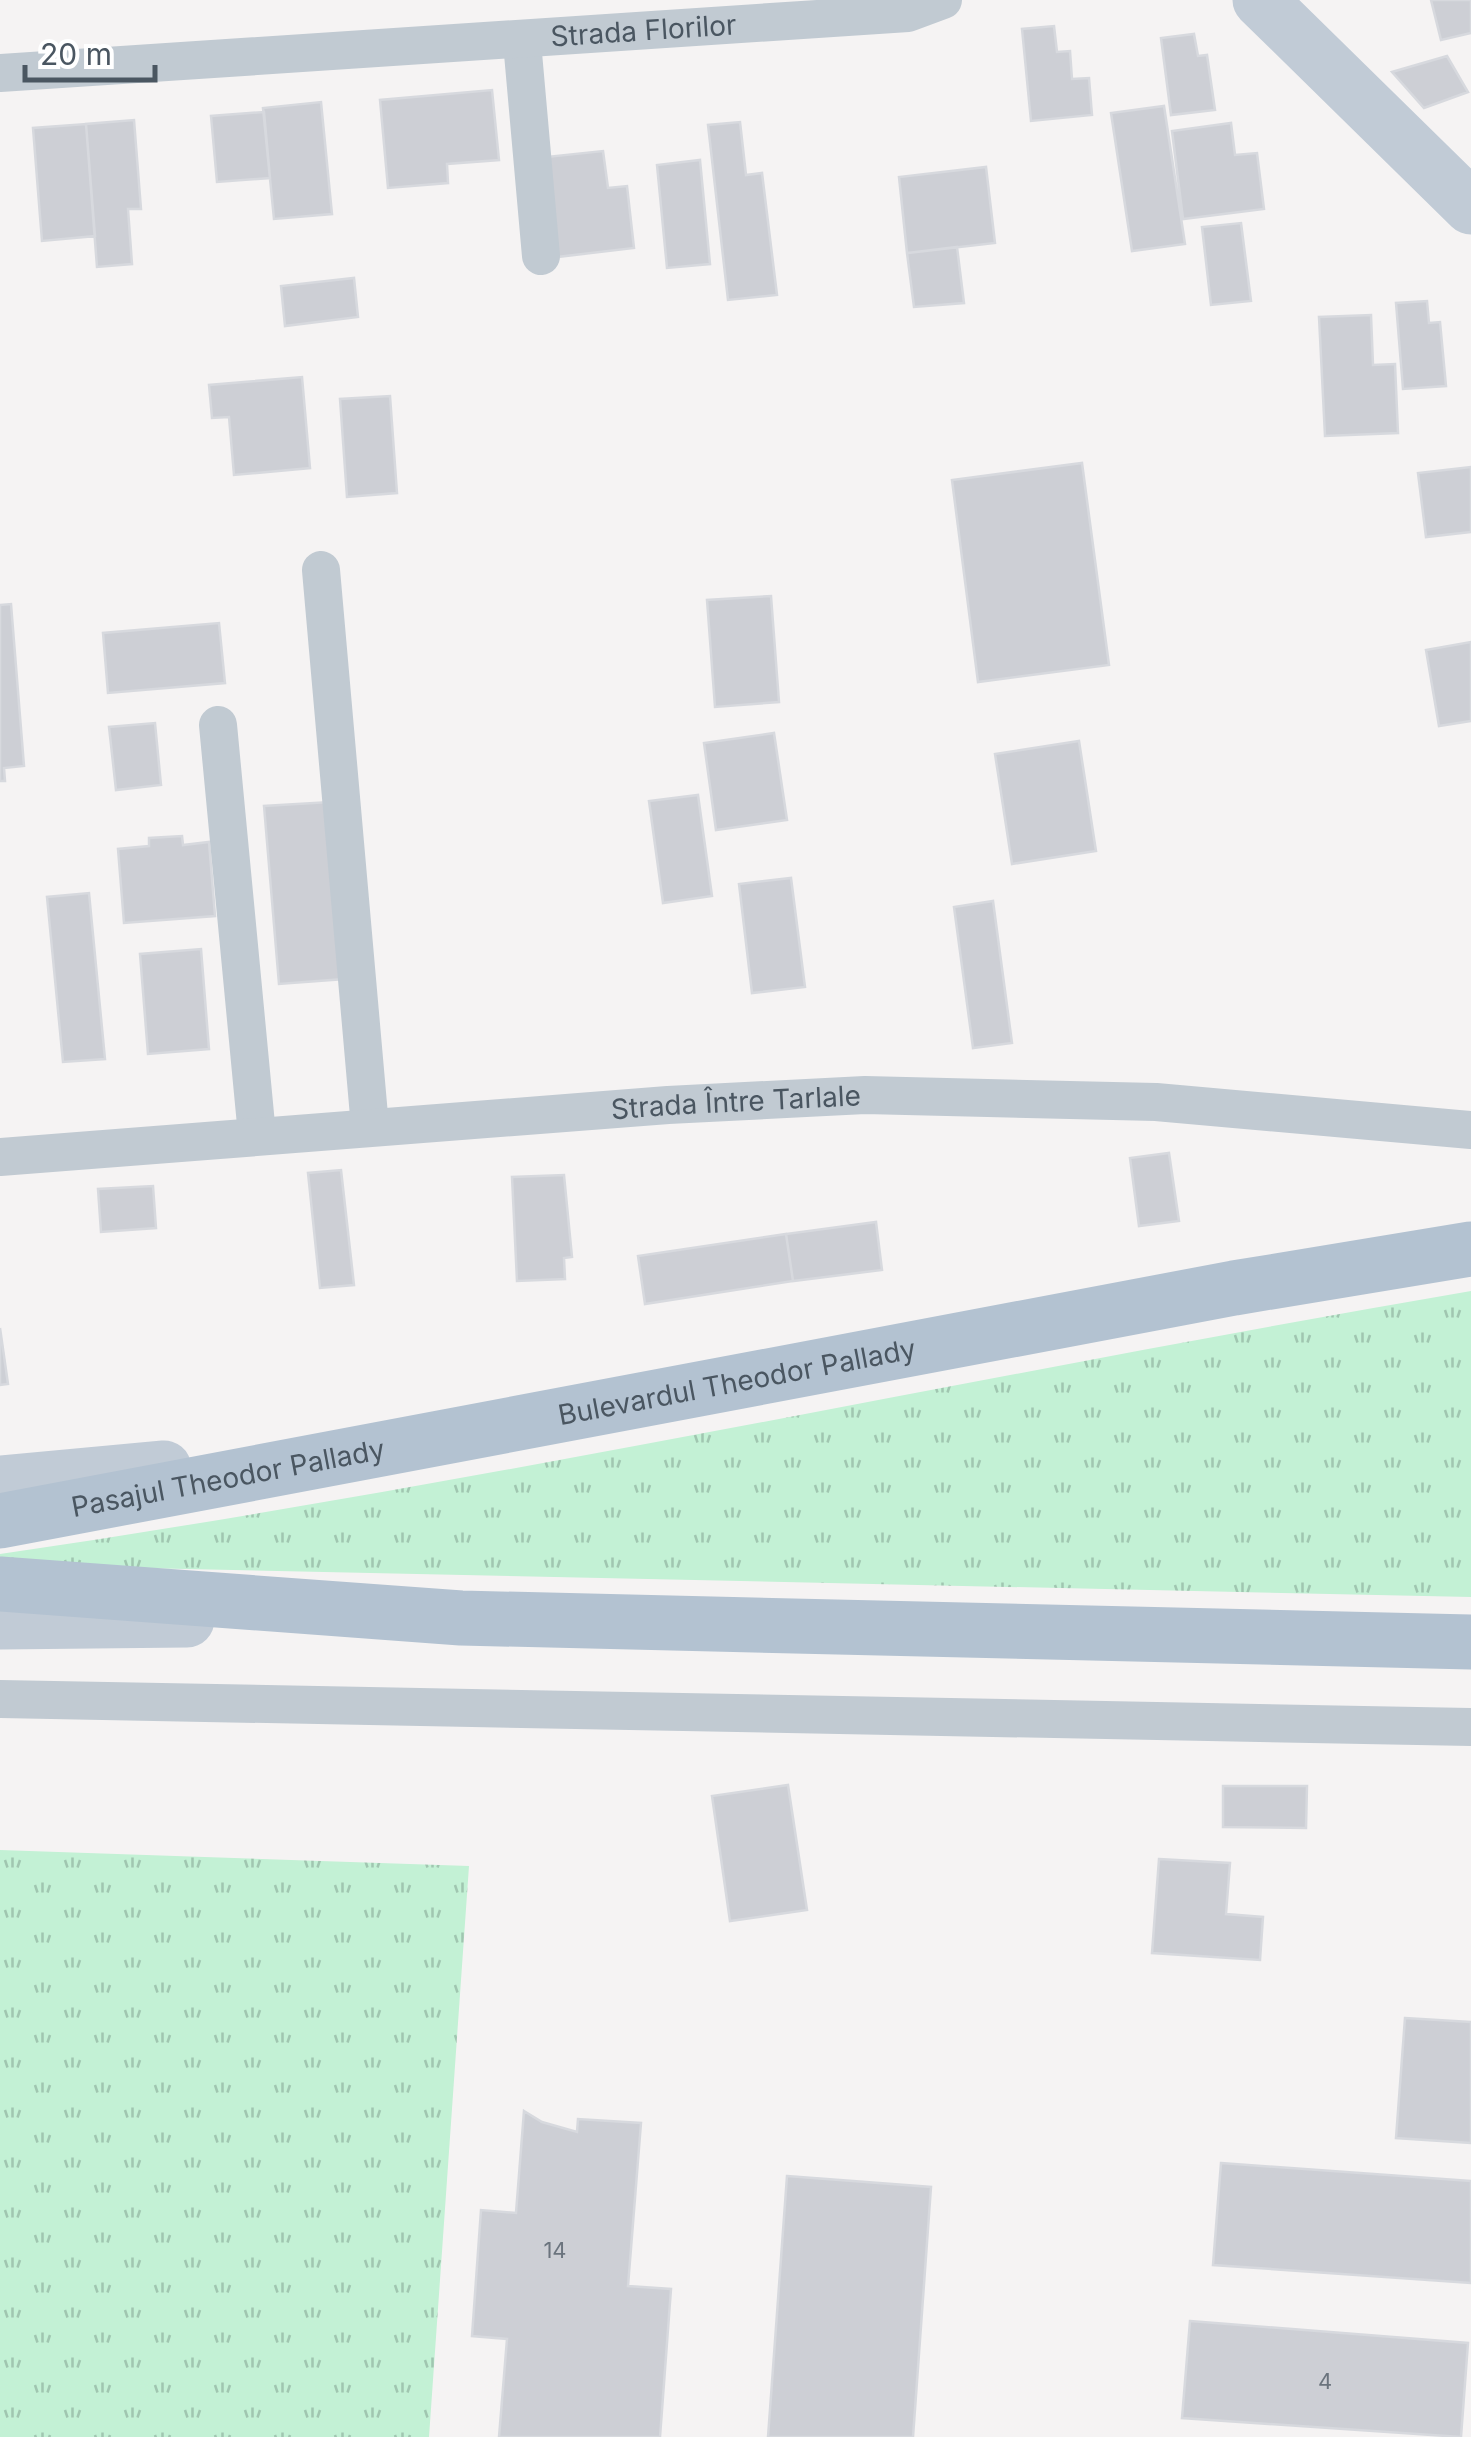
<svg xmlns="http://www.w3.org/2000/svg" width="1471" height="2437" font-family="Inter,sans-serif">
	<defs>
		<pattern id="grass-tufts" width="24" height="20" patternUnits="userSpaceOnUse" patternTransform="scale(2.5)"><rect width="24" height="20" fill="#c3f1d5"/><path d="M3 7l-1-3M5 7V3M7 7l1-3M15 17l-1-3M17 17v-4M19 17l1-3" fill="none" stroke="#a0c6b0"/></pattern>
	</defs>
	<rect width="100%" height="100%" fill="#f5f3f3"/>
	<path fill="url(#grass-tufts)" d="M1471,1291V1597L0,1565V1554C493,1482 980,1375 1471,1291Z
		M0,1850L469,1866L429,2437H0Z"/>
	<path fill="#cdcfd5" stroke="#d7d9de" stroke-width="2.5" d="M1431,0H1471V33L1441,40Z
		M1054,26L1057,52L1070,51L1072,79L1089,78L1092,115L1031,121L1022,29Z
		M1194,34L1198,56L1207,55L1215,110L1171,115L1161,38Z
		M1447,56L1468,92L1424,108L1392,72Z
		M492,90L499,160L447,164L448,183L388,188L380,100Z
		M321,102L332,214L274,219L263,108Z
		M1164,106L1185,244L1132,251L1111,113Z
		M264,112L270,178L217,182L211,116Z
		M134,120L141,209H128L132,264L97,267L86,124Z
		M740,122L746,175L762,173L777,295L728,300L708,125Z
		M1231,123L1235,155L1257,153L1264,209L1183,219L1172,131Z
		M86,124L95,236L42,241L33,128Z
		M603,151L608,188L627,186L634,248L557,257L546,157Z
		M700,160L710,264L667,268L657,165Z
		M986,167L995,243L907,253L899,177Z
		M1241,223L1251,301L1211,305L1202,227Z
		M957,247L964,303L914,307L907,253Z
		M354,278L358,317L285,326L281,286Z
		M1427,301L1429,323L1440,322L1446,386L1403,389L1396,303Z
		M1371,315L1373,365L1395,364L1398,433L1325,436L1319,317Z
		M302,377L310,468L234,475L229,417L212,418L209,385Z
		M390,396L397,493L347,497L340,399Z
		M1082,463L1109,665L978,682L952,480Z
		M1471,467V532L1426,537L1418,473Z
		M771,596L779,702L715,707L707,600Z
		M11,604L24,766L4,768L5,781H0V605Z
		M219,623L225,683L108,693L103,633Z
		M1471,642V721L1439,726L1426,650Z
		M155,723L161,785L116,790L109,727Z
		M774,733L787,820L716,830L704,743Z
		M1079,741L1096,851L1012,864L995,754Z
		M698,795L712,896L663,903L649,801Z
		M330,802L344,979L279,984L264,806Z
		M182,836L183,845L209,842L215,916L124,923L118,849L149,846V838Z
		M791,878L805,987L752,993L739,884Z
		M89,893L105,1059L63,1062L47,897Z
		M993,901L1012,1043L973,1048L954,907Z
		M201,949L209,1049L148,1054L140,954Z
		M1169,1153L1179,1221L1139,1226L1130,1158Z
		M341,1170L354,1285L320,1288L308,1173Z
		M564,1175L572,1257L564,1258L565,1279L517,1281L512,1177Z
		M153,1186L156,1228L101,1232L98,1189Z
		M876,1222L882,1270L793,1281L786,1234Z
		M786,1234L793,1281L645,1304L638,1256Z
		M0,1328L8,1384L0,1385Z
		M788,1785L807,1910L730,1921L712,1796Z
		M1223,1786H1307L1306,1828L1223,1827Z
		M1159,1859L1230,1863L1226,1914L1263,1917L1260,1960L1152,1953Z
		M1405,2018L1471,2022V2143L1396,2138Z
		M524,2111L542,2122L577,2132L578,2119L641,2123L628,2286L671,2289L660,2437H499L507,2339L472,2336L481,2210L516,2213Z
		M1221,2163L1471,2181V2283L1213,2265Z
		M787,2176L931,2187L913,2437H768Z
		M1190,2321L1468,2343L1461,2437L1182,2418Z"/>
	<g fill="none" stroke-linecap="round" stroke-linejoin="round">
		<g stroke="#c1cad2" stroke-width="38">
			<path d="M522,42L541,256"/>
			<path id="s1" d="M0,73L908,13L943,0"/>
			<path d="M321,570L370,1127"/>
			<path d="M218,725L257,1135"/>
			<path id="s2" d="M0,1157L668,1105L865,1095L1156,1102L1471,1130"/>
			<path d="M0,1699L1471,1727"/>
		</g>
		<path stroke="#c1cbd6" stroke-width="55" d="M1260,0L1471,207
			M0,1483L164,1468
			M0,1622L187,1620"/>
		<g stroke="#b3c2d1" stroke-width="55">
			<path id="s3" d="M0,1521L1234,1288L1471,1249"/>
			<path d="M0,1584L461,1618L1471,1642"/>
		</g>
	</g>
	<g text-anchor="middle" stroke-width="10" stroke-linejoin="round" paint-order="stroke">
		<g font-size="22" fill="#6b747e">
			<text x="555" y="2258">14</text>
			<text x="1325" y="2389">4</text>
		</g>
		<g font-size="28" fill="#4a5661" stroke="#fff">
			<text dy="10" stroke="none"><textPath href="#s1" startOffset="645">Strada Florilor</textPath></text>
			<text dy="10" stroke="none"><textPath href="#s2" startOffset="738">Strada Între Tarlale</textPath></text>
			<text dy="10" stroke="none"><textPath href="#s3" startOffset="750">Bulevardul Theodor Pallady</textPath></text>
			<text dy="10" stroke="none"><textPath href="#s3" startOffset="232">Pasajul Theodor Pallady</textPath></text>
		</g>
	</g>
	<path d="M25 65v15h130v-15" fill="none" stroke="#4a5661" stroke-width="5"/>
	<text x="40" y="65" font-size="30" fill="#4a5661" stroke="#ffffff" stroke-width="8" paint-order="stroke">20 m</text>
</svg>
